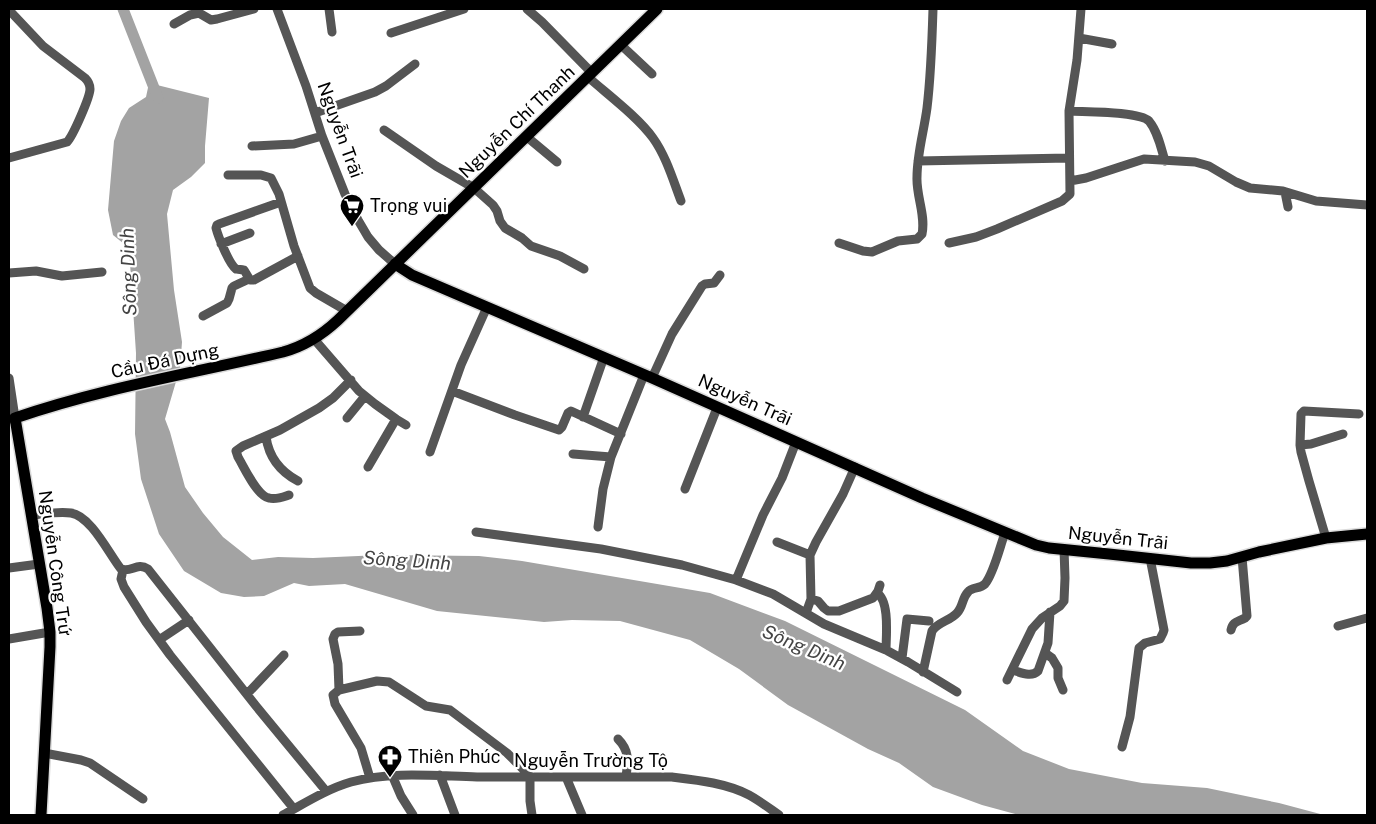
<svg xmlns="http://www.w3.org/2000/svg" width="1376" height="824" font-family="'Public Sans',sans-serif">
	<rect width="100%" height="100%" fill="#fff"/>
	<path fill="#a3a3a3" d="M149,83L209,98L205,146V163L191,177L173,190L167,214L174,290L182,342L180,368L165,419L170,432L185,487L203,513L223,537L252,560L278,557L313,558L381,555L479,556L522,561L710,593L785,621L965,710L1023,751L1069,769L1142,783L1207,788L1279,803L1324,815H1019L982,805L933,787L899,763L868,749L788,705L739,669L690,640L620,621L572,620L544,622L437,611L345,584L309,586L294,583L264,596L244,597L221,593L184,571L159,534L141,479L135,434L136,353L129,248L113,235L108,210L114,141L121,121L129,108L146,97Z"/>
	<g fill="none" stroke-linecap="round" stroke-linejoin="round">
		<path stroke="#a3a3a3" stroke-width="11" d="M123,9L158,98"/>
		<defs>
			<path id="major" d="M395,264L412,275L652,378L922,498L1036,545L1049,548L1109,554L1191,563H1210L1227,561L1259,552L1326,538L1367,534
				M41,815L50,647V632L47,608L15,418C102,388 194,373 283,352C305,346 322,335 338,320L657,9"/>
		</defs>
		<use href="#major" stroke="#dbdbdb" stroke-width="14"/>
		<path stroke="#555" stroke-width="9" d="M277,9L306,86L322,136L345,194L358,220L368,237L379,250L395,264
			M329,9L332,32
			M527,9L542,22L592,73
			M9,10L43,46L85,78C88,81 90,84 90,89C90,97 73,136 67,142L9,158
			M174,24L190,15L199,13L211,20L217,19L254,9
			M391,33L464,9
			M1079,38L1112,44
			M621,45L652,74
			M588,77C607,94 638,117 653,138C666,156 673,180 681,201
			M1069,111C1085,112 1139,111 1149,121C1158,132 1161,148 1165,161
			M315,113L375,92L386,86L415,64
			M384,130L436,166L474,188L493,205L497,211L500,221L505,228L522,238L531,246L560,256L584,269
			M527,137L557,162
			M252,146L294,144L322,136
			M918,161L1069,158
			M228,175H261L271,178L279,194L294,246L310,288L316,293L347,311
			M1070,181L1086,178L1144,159L1195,162L1209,166L1236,182L1250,188L1283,191L1316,201L1367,205
			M1285,192L1288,207
			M281,202L219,224L217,225L216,228C218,236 229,264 236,269C237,269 243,270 244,270L250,280H254L298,256
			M839,243L863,251L872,252L898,241L917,239L922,234C926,215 916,196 917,177C917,154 924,131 927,108C931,75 932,42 933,9
			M949,243L976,237L997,229L1062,201L1070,194L1069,111L1077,60L1081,9
			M221,244L250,233
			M9,273L36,271L62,276L102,272
			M203,316L227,303L229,299L232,288L234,286L249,279
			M314,339L359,391L375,404L396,419L368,467
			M9,378L15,418L9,419
			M652,378L672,334L702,286L705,284L714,283L720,275
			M452,391L515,415L559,430L562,427L568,413L571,411L621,434
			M583,417L604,357
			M347,418L365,396
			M396,419L406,425
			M266,437C269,458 281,472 298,481
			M1300,445L1301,414L1304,411L1359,414
			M430,452L461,365L487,307
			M573,454L611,457
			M685,489L717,408
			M289,495C283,497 276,500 269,498C257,496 244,467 238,457L236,451L243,446L280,430L319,408L333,398L351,380
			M32,515C44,514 59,511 71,513C91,516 109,554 121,569C131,573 137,562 148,569L256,706L326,791
			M598,527L603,489L611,457L644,375
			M476,532L601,549L682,565L736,580L773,594L824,624L886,650L908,662L957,692
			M1326,538L1309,481L1301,452L1300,445L1311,444L1343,434
			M777,542L810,555
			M9,568L39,564
			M123,570L121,579L124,587L146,622L170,655L294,809
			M736,580L763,515L782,478L796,442
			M877,593C890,601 886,637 886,650
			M811,599L818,601L824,608L828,611H839L873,598L878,591L880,585
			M806,613L811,599L810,555L816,542L843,494L855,467
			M1338,626L1367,618
			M1231,630C1233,621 1238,622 1245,618L1247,616L1242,557
			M9,639L50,632
			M159,640L189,620
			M1045,653L1052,658L1058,668V678L1063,690
			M902,658L907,619L929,621
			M1012,670C1020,672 1031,678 1038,671L1048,643L1050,612
			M923,672L932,631C938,622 950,621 957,613C963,607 962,598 968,592C972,587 980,589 985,584C994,573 1000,546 1005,533
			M1007,680L1032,629L1042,618L1060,606L1064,601L1065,578L1064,549
			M339,690L338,664L333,639L335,634L338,632L360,631
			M247,694L284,655
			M618,739C630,751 628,762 626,777
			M1122,747L1130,717L1139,648L1145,643L1160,639L1163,633L1164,630L1150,558
			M44,753L81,760L90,763L143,799
			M392,775L401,796L413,815
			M440,775L455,815
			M566,777L582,815
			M370,778L361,748L335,704L333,695L339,690L377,681L389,682L426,706L450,710L507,753L530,776V801L532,815
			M283,815C305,803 327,789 351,782C392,771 435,776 477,777C542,777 607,777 672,777C697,780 726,783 749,795C760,801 769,808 779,815"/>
		<use href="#major" stroke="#000" stroke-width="11"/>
	</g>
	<defs>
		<symbol id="supermarket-pin" viewBox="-11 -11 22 30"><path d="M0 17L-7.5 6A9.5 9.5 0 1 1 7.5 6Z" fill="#000" stroke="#fff"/><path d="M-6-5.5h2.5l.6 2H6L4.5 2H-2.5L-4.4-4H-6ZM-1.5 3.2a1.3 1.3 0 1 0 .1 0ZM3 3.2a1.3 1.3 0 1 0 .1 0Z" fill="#fff"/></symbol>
		<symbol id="pharmacy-pin" viewBox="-11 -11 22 30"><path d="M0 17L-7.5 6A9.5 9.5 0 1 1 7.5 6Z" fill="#000" stroke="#fff"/><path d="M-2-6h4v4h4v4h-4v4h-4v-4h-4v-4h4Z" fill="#fff"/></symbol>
	</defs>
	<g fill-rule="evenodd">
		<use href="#supermarket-pin" x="338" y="192" width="28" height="38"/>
		<use href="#pharmacy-pin" x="376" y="743" width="28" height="38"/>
	</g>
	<g text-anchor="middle" stroke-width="4.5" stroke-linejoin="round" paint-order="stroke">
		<g font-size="18" fill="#000" stroke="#fff">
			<text transform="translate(517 122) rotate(-44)" y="6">Nguyễn Chí Thanh</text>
			<text transform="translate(340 130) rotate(70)" y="6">Nguyễn Trãi</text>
			<text transform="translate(165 361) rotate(-12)" y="6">Cầu Đá Dựng</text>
			<text transform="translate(745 400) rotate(24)" y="6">Nguyễn Trãi</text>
			<text transform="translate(1118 538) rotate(6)" y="6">Nguyễn Trãi</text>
			<text transform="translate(55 563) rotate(82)" y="6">Nguyễn Công Trứ</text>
			<text x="591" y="767">Nguyễn Trường Tộ</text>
		</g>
		<g font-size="18" fill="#000" stroke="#fff" text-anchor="start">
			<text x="370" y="212">Trọng vui</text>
			<text x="408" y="763">Thiên Phúc</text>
		</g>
		<g font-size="19" font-style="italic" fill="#444" stroke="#fff">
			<text transform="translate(128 272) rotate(-92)" y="7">Sông Dinh</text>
			<text transform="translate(407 560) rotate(4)" y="7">Sông Dinh</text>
			<text transform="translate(804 647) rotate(23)" y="7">Sông Dinh</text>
		</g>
	</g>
	<rect width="1376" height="824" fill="none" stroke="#000000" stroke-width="20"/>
</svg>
